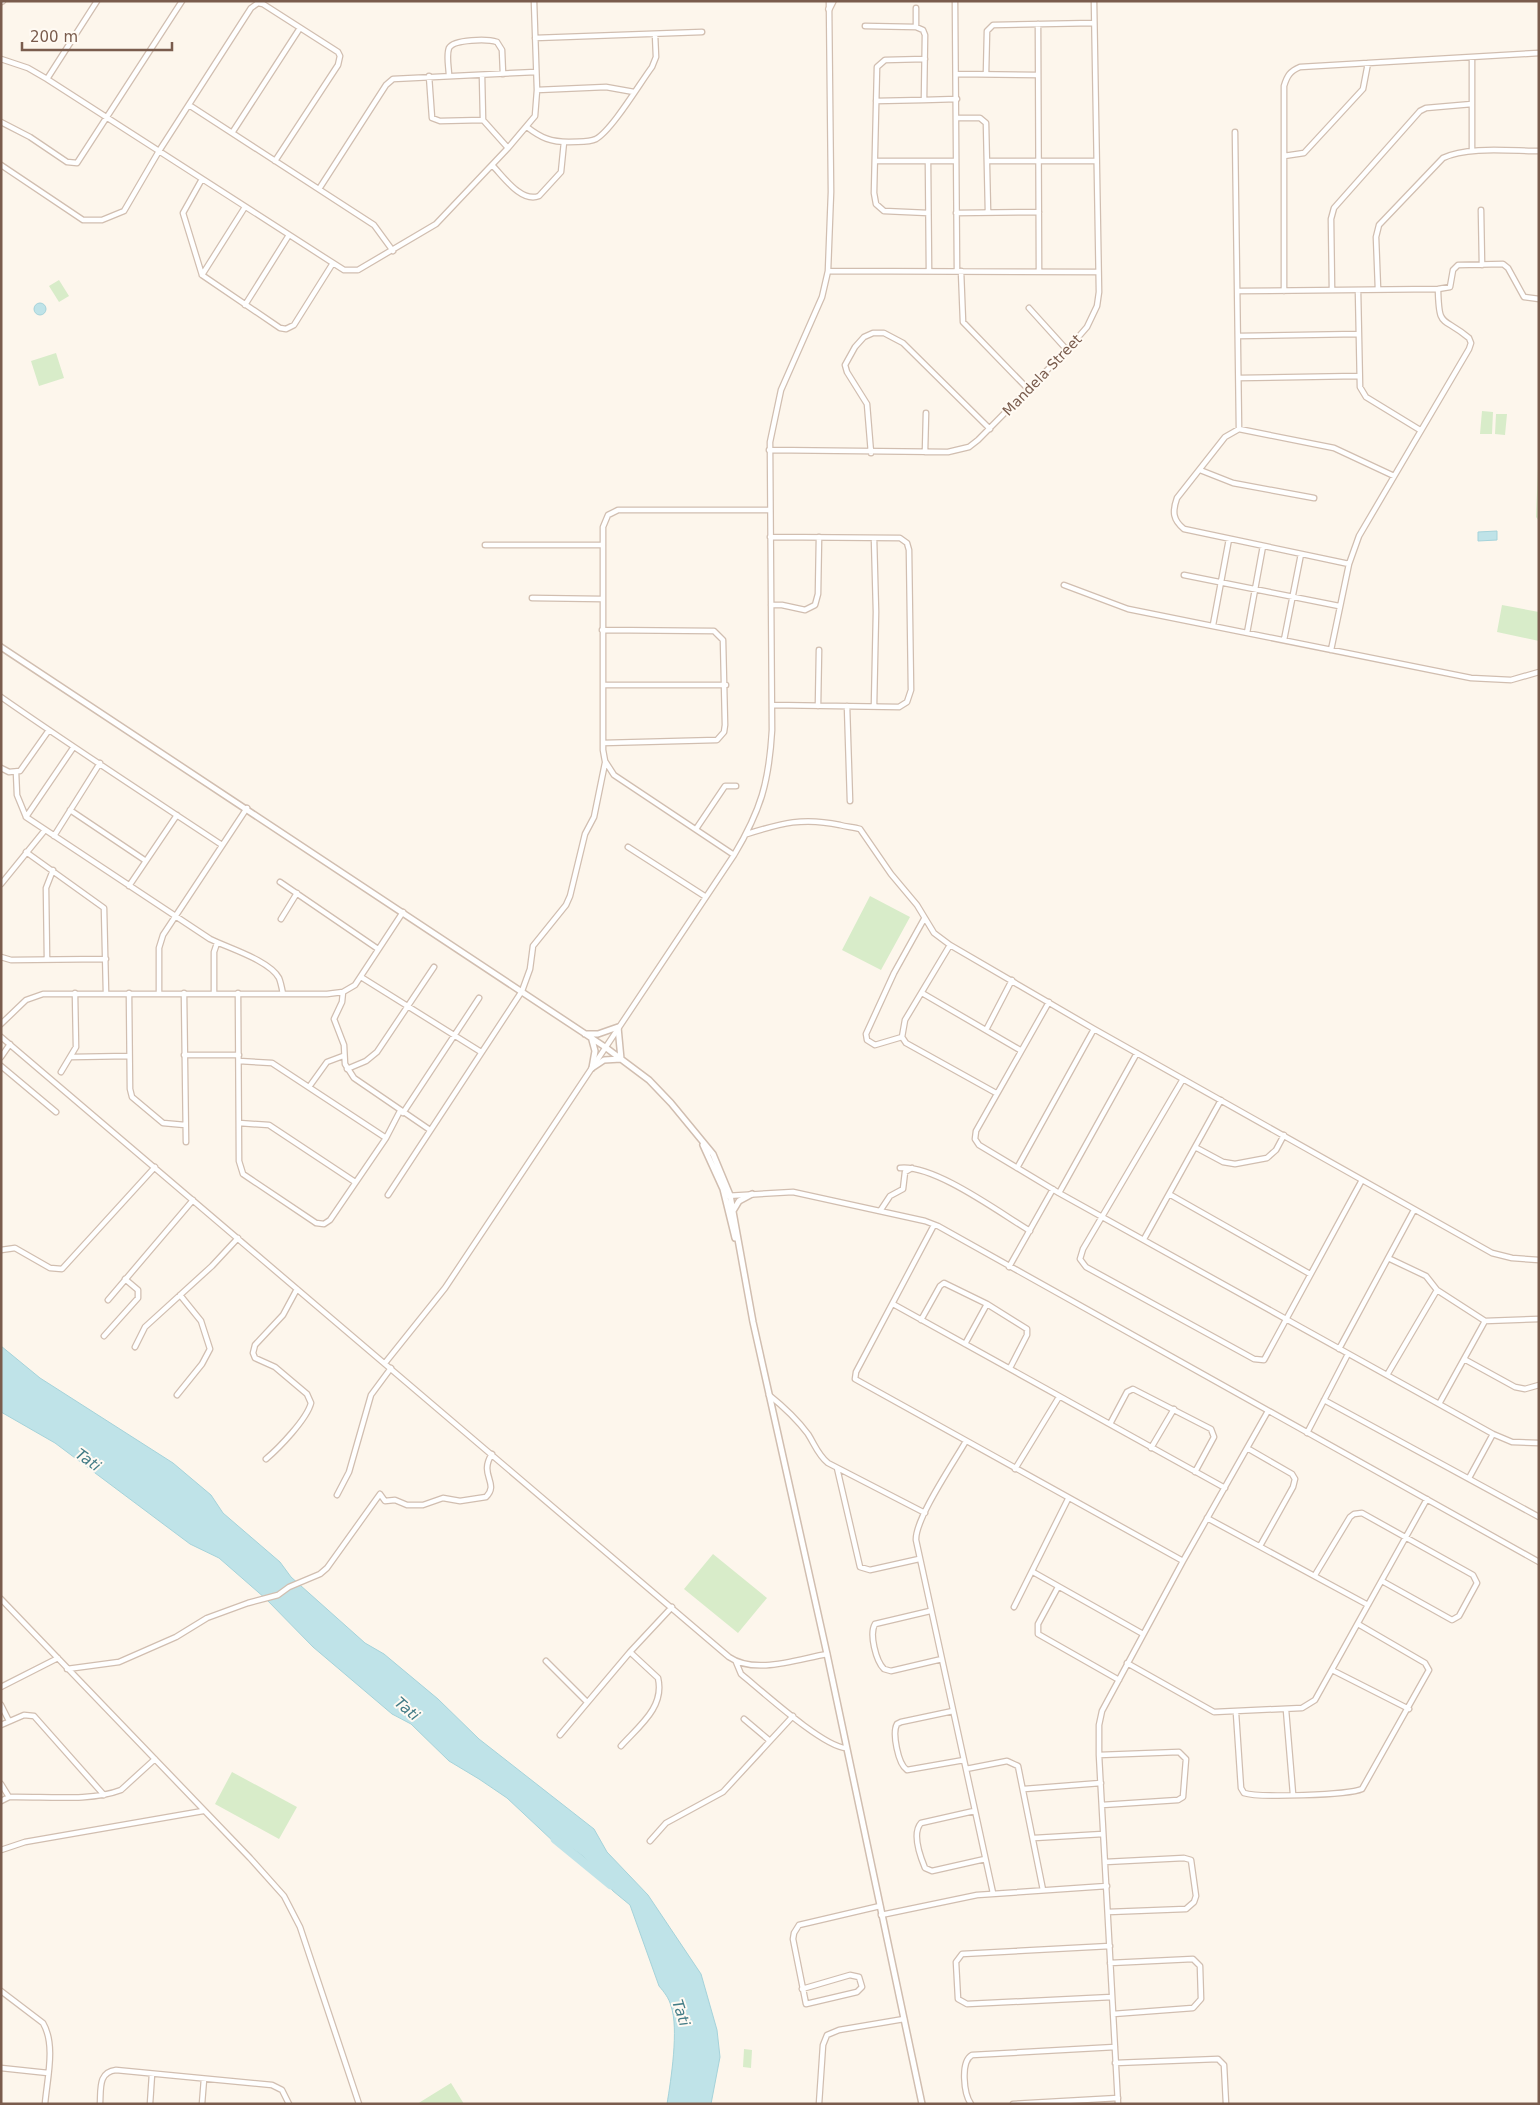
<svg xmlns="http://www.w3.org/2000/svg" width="1540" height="2105" font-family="'DejaVu Sans',sans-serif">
	<rect width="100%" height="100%" fill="#fdf6ec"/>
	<path fill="#d8ecc9" d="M59,280L69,296L59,302L49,286Z
		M56,353L64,378L39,386L31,361Z
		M1482,411L1493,412L1492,434H1480Z
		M1496,414H1507L1505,435L1495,434Z
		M1539,444V521L1536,517Z
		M1502,605L1539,612V641L1497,632Z
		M870,896L910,917L881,970L842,950Z
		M713,1554L767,1598L738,1633L684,1589Z
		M232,1772L297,1807L279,1839L215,1804Z
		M744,2049L752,2050L751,2068L743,2067Z
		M451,2083L464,2104H417Z"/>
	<path fill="#bfe3e8" stroke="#a5d3da" d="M34 309a6 6 0 1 1 12 0a6 6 0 1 1-12 0Z
		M1497,531V540L1478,541V532Z
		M1,1346L40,1378L173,1463L211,1495L223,1513L280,1562L291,1577L365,1643L384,1654L438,1699L479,1739L594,1829L607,1852L648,1895L701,1974L717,2030L720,2057L711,2104H667C671,2080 679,2028 671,2006C669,1998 664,1992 659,1986L630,1905L613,1891L584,1857L573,1849L555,1843L507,1798L479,1779L449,1761L411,1724L392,1714L313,1647L266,1599L219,1558L190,1544L55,1443L1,1412Z"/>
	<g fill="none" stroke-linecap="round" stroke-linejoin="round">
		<path stroke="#bfe3e8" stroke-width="9" d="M555,1839L611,1885"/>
		<defs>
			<path id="minor" d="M955,1L957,271
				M1,2L3,1
				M916,8V27
				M1038,24L1039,271
				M865,26L916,27L923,30L925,35L924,100L876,101
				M535,38L702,32
				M1,59L28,68L47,79L333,263L344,270H358L436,224L508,148L535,116L537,90L534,1
				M925,59L885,60L877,67L874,193L876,204L884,211L928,213
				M956,74L1038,75
				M986,74L987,31L993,25L1094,23
				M482,75L483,120L508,148
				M429,76L432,118L440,121L483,120
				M449,76C449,68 446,56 449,48C454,39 488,39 497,42L502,50L503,74
				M47,79L97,1
				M537,90L606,87L634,92
				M924,100L957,99
				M189,105L374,225L393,251
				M957,118H980L986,123L988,212
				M1,122L30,137L67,162L77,163L182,1
				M527,127C541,138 551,142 569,142C577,141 588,143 596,139C612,130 640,83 652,67L656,57L655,34
				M1235,132L1239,429
				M232,133L300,28
				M1472,151V58
				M1284,156L1304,153L1363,89L1368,63
				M875,161H956
				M928,161L929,271
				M987,161H1096
				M1,165L83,220H102L124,211L159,151L251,8L258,3L263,4L338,52L340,56L338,65L275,161
				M492,165C503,176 521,203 539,196L561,172L564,142
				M202,179L183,213L202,275L280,328L286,329L294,325L333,263
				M319,189L386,85L393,79L536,72
				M1481,210L1482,265
				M956,213L1039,212
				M828,271L1098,272
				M961,271L963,322L1029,390
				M202,275L245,207
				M1378,289L1376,237L1379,225L1443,158C1467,146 1511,151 1539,151
				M1332,290L1331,219L1334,208L1420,111L1426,108L1472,104
				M1358,290L1360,387L1366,397L1420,430
				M1238,291L1438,289L1450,287L1453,270L1458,265L1503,264L1508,268L1524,297L1539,299
				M1284,291V86C1287,76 1290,71 1300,67L1539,53
				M245,305L289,235
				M1029,308L1067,350
				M1238,336L1358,334
				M1239,378L1358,376
				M769,450L948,452L969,447L978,440L1067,350L1087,327L1097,306L1099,292L1094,1
				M925,452L926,413
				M871,453L867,404L847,372L845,365L855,347L864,337L873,333H884L903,343L990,429
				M1200,470L1233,483L1314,498
				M770,537L900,538L907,543L909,550L911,690L907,702L899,707L772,705
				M874,538L876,612L874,706
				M485,545H603
				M1349,564L1184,529C1173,520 1172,512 1177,498L1225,437L1239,429L1334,448L1394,476
				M1184,575L1339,606
				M1064,585L1128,609L1471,678L1511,680L1539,672
				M532,598L602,599
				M771,605H782L805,610L815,605L818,594L819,537
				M1213,625L1229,539
				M602,630L714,631L723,640L725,725L724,732L717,740L603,743
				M1247,633L1263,546
				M1284,640L1301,554
				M1331,650L1349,564L1359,536L1469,349L1471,343L1469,338C1442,315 1439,330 1438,289
				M603,685H726
				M1,697C74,748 148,796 222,845
				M818,706L819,650
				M847,706L850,801
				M1,768L9,772L20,771L49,730
				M16,772L17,795L26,817L210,939C228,948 269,960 279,978C281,983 282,989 283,994
				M70,810L146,861
				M26,817L73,748
				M696,829L725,786H736
				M747,834C782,823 803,817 840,825C847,827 854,827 860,829L891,874L917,905L934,933L950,945L1094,1029L1492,1253L1512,1258L1539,1260
				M54,836L100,763
				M628,847L706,897
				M26,852L104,908L106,993
				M734,855L614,775L605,761L603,750V527L608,515L618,510H770
				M280,882L378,949
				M1,884L45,830
				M129,886L177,815
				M281,919L297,893
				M950,945L905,1020L902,1037L906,1043L996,1093
				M1,957L11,960L106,959
				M47,959L46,888L53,870
				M361,977L481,1052
				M343,992L342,1002L334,1019L344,1045L345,1064L354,1078L430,1130
				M129,993L130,1089L132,1097L163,1123L185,1125
				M159,993V948L163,935L247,808
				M184,993L186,1142
				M214,993V952L217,943
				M238,993L239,1161L243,1174L316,1223L324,1224L330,1220L386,1138L400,1111
				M922,993L1020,1050
				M1049,1002L976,1131L975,1139L979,1145L1059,1193L1493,1434L1512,1442L1539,1443
				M1,1024L26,1000L43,994H327L343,992L355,985L403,912
				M986,1030L1012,980
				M1,1037L729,1657C755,1675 798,1659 827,1654
				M902,1037L875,1045L867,1040L866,1034L894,973L924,919
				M184,1055H239
				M1,1057L10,1044
				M72,1057L129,1056
				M239,1061L272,1063L386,1138
				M1,1066L56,1112
				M347,1069L366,1061L377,1052L434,967
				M61,1072L76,1047L75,993
				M1183,1079L1083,1249L1080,1259L1086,1267L1254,1359L1264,1360L1362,1180
				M309,1087L327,1062L343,1056
				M403,1113L479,998
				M239,1123L269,1125L355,1182
				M1195,1147L1223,1162L1235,1164L1267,1158L1276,1150L1284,1135
				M900,1168C934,1164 1000,1213 1030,1231
				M1017,1168L1094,1029
				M1059,1193L1137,1053
				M1169,1194L1310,1274
				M388,1195L522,991L530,969L533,946L566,905L570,896L585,834L594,817L605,763
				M726,1196L793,1192L925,1221L938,1226L1539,1562
				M880,1211L890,1196L903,1189L905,1172L912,1168
				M934,1225L856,1372L855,1379L1183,1561
				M1144,1239L1221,1100
				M1,1250L15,1248L50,1268L62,1269L155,1167
				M1388,1258L1426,1276L1437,1290L1485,1321L1539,1319
				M1009,1267L1053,1189
				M108,1300L193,1200
				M893,1304L1225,1488
				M921,1320L940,1286L944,1283L987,1304L1027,1329V1335L1010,1368
				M104,1336L138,1298V1290L125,1279
				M965,1344L987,1304
				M135,1347L145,1327L212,1266L238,1238
				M1339,1349L1414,1210
				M1464,1359L1515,1387L1525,1389L1539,1385
				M385,1363L445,1288L734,855C761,810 769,782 772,730L770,442L781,390L822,297L828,271L831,192L829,1
				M1387,1375L1437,1290
				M177,1395L202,1364L210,1349L201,1321L180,1295
				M769,1395C784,1407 796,1418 808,1434C815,1445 818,1455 828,1463L925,1513
				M1324,1400L1539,1517
				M1439,1404L1485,1321
				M1110,1424L1127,1392L1133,1389L1211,1429L1214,1437L1195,1472
				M1307,1433L1348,1354
				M966,1441C954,1462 915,1519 916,1540L993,1893
				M1151,1448L1174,1409
				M1247,1448L1292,1474L1295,1479L1293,1487L1260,1546
				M266,1459C279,1448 307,1419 311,1403L307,1394L275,1367L255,1358L253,1353L255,1345L283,1315L297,1289
				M837,1468L860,1567L870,1570L919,1559
				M1015,1469L1059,1397
				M1469,1478L1493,1434
				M337,1495L349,1472L371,1395L391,1368
				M1207,1518L1368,1605
				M1033,1572L1143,1634
				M1315,1575L1350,1517L1354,1514L1362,1513L1473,1575L1477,1583L1459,1616L1452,1620L1382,1581
				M1058,1587L1038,1624V1634L1119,1680
				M1,1599L250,1858L284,1896L300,1927L359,2104
				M1014,1607L1068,1499
				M930,1611L875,1624C869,1634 876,1661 884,1669L891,1671L942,1659
				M546,1661L587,1702
				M736,1662L741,1674C762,1691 823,1747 846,1748
				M1127,1663L1214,1712L1302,1708L1315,1700L1427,1499
				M67,1669L119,1662L176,1637L207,1618L248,1603L278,1595L289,1587L320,1574L327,1568L380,1494L385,1501L395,1500L407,1505H423L443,1498L460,1501L486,1497C500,1483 478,1475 492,1454
				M1332,1670L1409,1709
				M1,1687L58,1658
				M1,1705L9,1721
				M1286,1710L1293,1794
				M953,1711L901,1722L897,1724C892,1733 898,1764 907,1770L964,1760
				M1236,1713L1241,1788L1244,1793C1259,1798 1348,1795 1362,1789L1429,1670L1425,1663L1358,1624
				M744,1719L770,1741
				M1,1725L24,1715L34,1716L104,1795
				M560,1735L630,1652L672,1607
				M621,1746C639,1726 665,1707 658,1678L630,1652
				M1099,1755L1179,1752L1186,1759L1183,1797L1178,1800L1102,1805
				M966,1769L1007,1761L1018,1766L1043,1890
				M1,1784L9,1797
				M1024,1789L1101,1783
				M1,1801L9,1797C43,1796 90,1802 121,1790L155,1759
				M974,1811L921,1823C912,1833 920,1856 925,1868L932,1871L985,1859
				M1034,1838L1103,1834
				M650,1841L666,1823L723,1792L793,1716
				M1,1850L25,1842L203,1811
				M1105,1862L1184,1858L1191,1860L1196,1896L1194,1902L1186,1909L1108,1912
				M881,1915L977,1895L1107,1886
				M1110,1946L962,1954L956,1962L958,1999L967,2004L1112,1997
				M1110,1963L1193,1959L1200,1966L1201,1999L1193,2008L1113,2014
				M802,1989L850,1975L859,1977L862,1987L857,1992L806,2004L793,1939L794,1933L799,1925L880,1906
				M1,1991L43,2023C56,2045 47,2079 45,2104
				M1115,2063L1218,2059L1224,2065L1226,2104
				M1,2068L48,2073
				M100,2104C101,2089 98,2072 116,2070L272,2085L282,2090L289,2104
				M150,2104L152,2074
				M202,2104L204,2079
				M819,2104L823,2045L827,2035L839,2030L904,2019
				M971,2104C964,2094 960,2062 972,2055L1115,2047
				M1013,2104L1118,2098
				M1118,2104L1099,1755V1725L1102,1711L1183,1561L1268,1411"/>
			<path id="tertiary" d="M1,647L605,1047L649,1080L671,1103L713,1154L730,1195L753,1322L827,1654L922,2104
				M585,1034H598L618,1027L621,1059L604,1060L592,1068
				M592,1068L595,1051L592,1040
				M703,1145L723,1189L735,1238
				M733,1211L739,1201L752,1194"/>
			<path id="secondary" d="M829,9L833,1"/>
		</defs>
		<use href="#minor" stroke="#d1beb0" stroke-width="7"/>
		<use href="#tertiary" stroke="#d1beb0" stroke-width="8"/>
		<use href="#secondary" stroke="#d6c0b0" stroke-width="8"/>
		<use href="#minor" stroke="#fff" stroke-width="4.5"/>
		<use href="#tertiary" stroke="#fff" stroke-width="5"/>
		<use href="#secondary" stroke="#fff" stroke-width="5.5"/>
	</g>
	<g text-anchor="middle" stroke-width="4" stroke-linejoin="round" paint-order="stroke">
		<g font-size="14" fill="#7a5c4d" stroke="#fffaf3">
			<text transform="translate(1042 375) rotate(-46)" y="5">Mandela Street</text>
		</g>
		<g font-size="15" font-style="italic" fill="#437c86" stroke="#fffaf3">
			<text transform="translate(88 1460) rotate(36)" y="5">Tati</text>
			<text transform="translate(407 1709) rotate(41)" y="5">Tati</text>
			<text transform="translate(681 2013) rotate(72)" y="5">Tati</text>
		</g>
	</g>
	<rect width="1540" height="2105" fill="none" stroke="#7a5c4d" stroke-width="5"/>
	<path d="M22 42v8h150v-8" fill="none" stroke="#7a5c4d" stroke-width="2.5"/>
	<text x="30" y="42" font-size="15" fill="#7a5c4d" stroke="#fffaf3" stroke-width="4" paint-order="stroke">200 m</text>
</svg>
